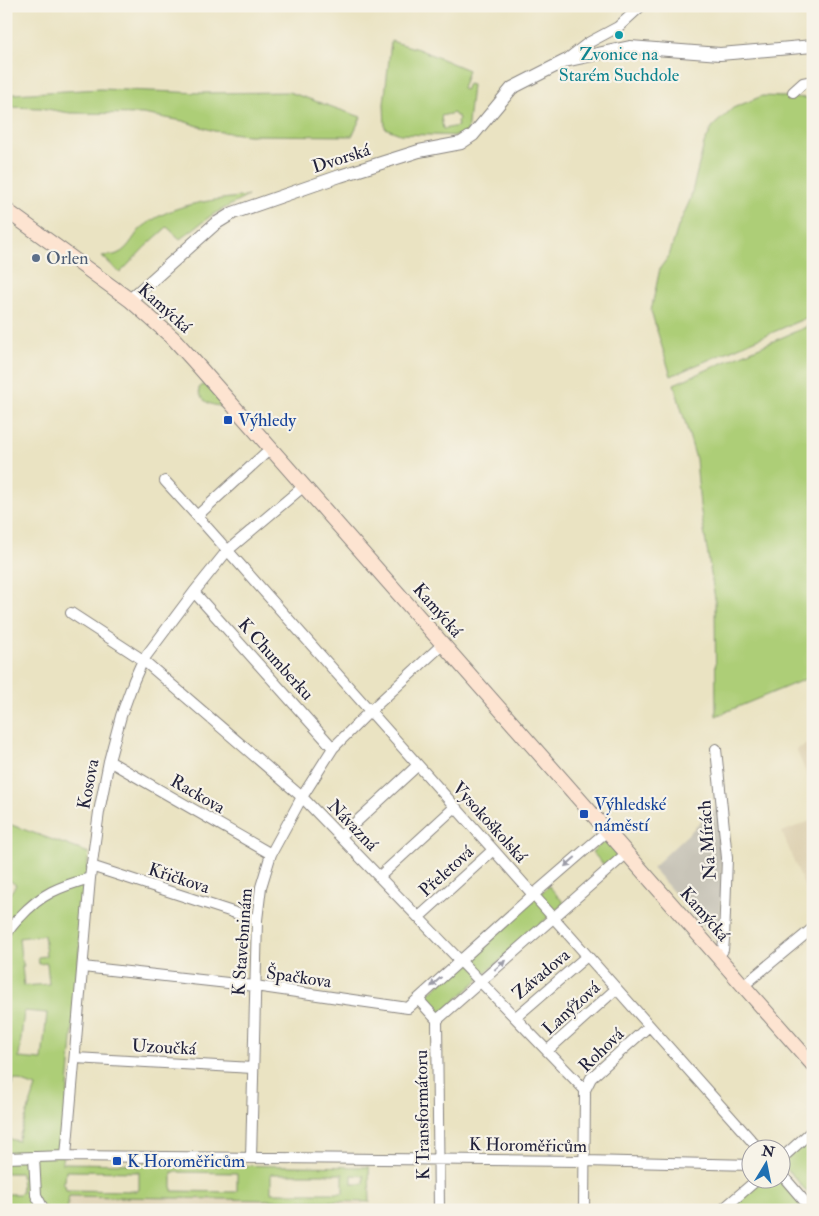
<svg xmlns="http://www.w3.org/2000/svg" width="819" height="1216" font-family="'IM FELL Double Pica',serif">
	<rect width="100%" height="100%" fill="#f7f3e8"/>
	<filter id="ink" filterUnits="userSpaceOnUse"><feTurbulence type="fractalNoise" baseFrequency=".02" numOctaves="2"/><feDisplacementMap in="SourceGraphic" scale="10" xChannelSelector="R" yChannelSelector="G"/><feConvolveMatrix kernelMatrix="1 2 1 2 8 2 1 2 1" color-interpolation-filters="sRGB"/></filter>
	<filter id="wash" filterUnits="userSpaceOnUse"><feTurbulence type="fractalNoise" baseFrequency=".0096" numOctaves="4" result="noise"/><feDisplacementMap in="SourceGraphic" scale="20" xChannelSelector="R" yChannelSelector="G"/><feGaussianBlur stdDeviation="1.12" result="paint"/><feColorMatrix in="noise" values="0 0 0 0 0 0 0 0 0 0 0 0 0 0 0 0 0 1.4 0 .05"/><feComposite in="paint" operator="in"/></filter>
	<g filter="url(#wash)">
		<rect width="100%" height="100%" fill="#eae3c2"/>
		<path fill="#dfd3b5" d="M813,742V789L796,749Z
			M813,820V885L805,888L782,832Z
			M69,1196L361,1202L365,1210H67Z"/>
		<path fill="#c8c4b8" d="M719,805L723,843L719,943L652,868Z"/>
		<path fill="#adce77" stroke="#687859" fill-rule="evenodd" d="M391,41L418,49L468,70L462,89L465,90L468,84L472,85L467,134L463,136L400,134L385,128L384,104ZM454,113L456,116H458L459,120L457,121L458,126L443,129L441,116Z
			M100,89L202,93L289,92L361,117L352,136L248,135L214,131L183,121L143,114L70,113L41,108L6,107V96L13,94Z
			M762,96L813,98V315L671,376L651,311L660,268L669,256L678,227L690,200L704,144L713,126L733,108Z
			M248,196L212,215L180,239L167,227L145,247L120,273L102,256C107,255 113,256 117,254C130,249 134,233 144,226C173,203 213,200 248,196Z
			M813,324V676L716,716L715,599L700,506L696,459L674,384Z
			M203,385H207L222,402L221,406C210,406 198,399 199,388Z
			M6,823L89,853L84,891L62,1163L369,1167L370,1202L69,1196L67,1210H6V1194H19L22,1192L21,1173H6V1138L18,1141L36,1087L14,1079L6,1102V899L16,885L6,878ZM44,935L46,956L38,957L39,964L47,963L49,984L24,986L22,966H24L21,958L19,938ZM24,1011L47,1013L42,1060L19,1058ZM66,1171L139,1172V1189L138,1191L66,1190L65,1185H63V1182L65,1181ZM172,1172L237,1173V1191L236,1192L172,1191ZM271,1174H343V1193H271ZM352,1175L364,1176V1184H352Z
			M607,839L620,853L605,866L592,852Z
			M549,886L564,903L439,1015L424,998Z
			M813,1134V1199L782,1163Z
			M761,1179H778L802,1205V1209L726,1210Z"/>
	</g>
	<g filter="url(#ink)">
		<g fill="none" stroke-linecap="round" stroke-linejoin="round">
			<defs>
				<path id="minor" d="M783,6H788
					M566,60L588,43L618,27L641,6
					M793,92L803,83L813,81
					M165,481L197,516L271,448
					M197,516L758,1148
					M194,592L333,748
					M71,613L143,660L302,797L585,1090
					M716,749L727,858L724,939L723,950L718,957
					M109,761L271,854
					M341,836L418,765
					M91,866L257,920
					M380,876L455,807
					M419,917L493,850
					M6,936C9,928 14,923 20,917C42,893 59,887 90,878
					M83,967L255,986L408,1008L533,895L607,831
					M743,986L813,928
					M418,999L437,1020
					M516,1017L587,956
					M437,1020L627,853
					M437,1020L439,1210
					M547,1051L616,989
					M75,1058L253,1068
					M66,1156L90,878L99,812L109,761L121,716L134,680L143,660L194,592L227,551L304,486
					M34,1157L36,1195L44,1210
					M6,1158L66,1156L585,1161L752,1165
					M251,1158L257,920L261,887L271,854L302,797L333,748L370,711L443,644
					M782,1158L813,1130
					M782,1175L812,1210
					M584,1210L585,1090L591,1078L649,1026
					M722,1210L759,1178"/>
				<path id="tertiary" d="M130,300L215,224L233,213L340,176L419,151L461,143L473,135L512,88L565,61L630,47L720,54L813,46"/>
				<path id="secondary" d="M6,210L130,300L173,338L193,360L813,1065"/>
			</defs>
			<use href="#minor" stroke="#86827e" stroke-width="12"/>
			<use href="#tertiary" stroke="#86827e" stroke-width="14"/>
			<use href="#secondary" stroke="#86827e" stroke-width="16"/>
			<use href="#minor" stroke="#fff" stroke-width="10"/>
			<use href="#tertiary" stroke="#fff" stroke-width="12"/>
			<use href="#secondary" stroke="#fde4d1" stroke-width="14"/>
		</g>
		<defs><path id="oneway-solid" d="M-6-.8H1V-3.2L6.5 0L1 3.2V.8H-6Z" transform="scale(1.25)"/></defs>
		<g fill="#9c9ca7">
			<use href="#oneway-solid" transform="translate(570 862) rotate(139)"/>
			<use href="#oneway-solid" transform="translate(500 965) rotate(-41)"/>
			<use href="#oneway-solid" transform="translate(436 982) rotate(137)"/>
		</g>
	</g>
	<circle fill="#0f9aa8" stroke="#f7f3e8" stroke-width="2" cx="619" cy="35" r="5"/>
	<circle fill="#5c6f8a" stroke="#f7f3e8" stroke-width="2" cx="36" cy="258" r="5"/>
	<g fill="#1a4fb4" stroke="#f7f3e8" stroke-width="2">
		<rect x="223" y="415" width="10" height="10" rx="2.5"/>
		<rect x="579" y="809" width="10" height="10" rx="2.5"/>
		<rect x="112" y="1156" width="10" height="10" rx="2.5"/>
	</g>
	<g text-anchor="middle" stroke-width="4.5" stroke-linejoin="round" paint-order="stroke">
		<g font-size="18" fill="#0d838f" stroke="#f7f3e8">
			<text x="619" y="60">Zvonice na<tspan x="619" dy="21">Starém Suchdole</tspan></text>
		</g>
		<g font-size="18" fill="#22223b" stroke="#f7f3e8">
			<text transform="translate(341 158) rotate(-18)" y="6">Dvorská</text>
			<text transform="translate(165 308) rotate(42)" y="6">Kamýcká</text>
			<text transform="translate(438 610) rotate(49)" y="6">Kamýcká</text>
			<text transform="translate(276 659) rotate(48)" y="6">K Chumberku</text>
			<text transform="translate(88 784) rotate(-79)" y="6">Kosova</text>
			<text transform="translate(198 794) rotate(30)" y="6">Rackova</text>
			<text transform="translate(490 822) rotate(48)" y="6">Vysokoškolská</text>
			<text transform="translate(353 825) rotate(46)" y="6">Návazná</text>
			<text transform="translate(707 840) rotate(-94)" y="6">Na Mírách</text>
			<text transform="translate(446 871) rotate(-42)" y="6">Přeletová</text>
			<text transform="translate(179 878) rotate(18)" y="6">Křičkova</text>
			<text transform="translate(705 914) rotate(49)" y="6">Kamýcká</text>
			<text transform="translate(242 942) rotate(-86)" y="6">K Stavebninám</text>
			<text transform="translate(541 974) rotate(-40)" y="6">Závadova</text>
			<text transform="translate(299 977) rotate(8)" y="6">Špačkova</text>
			<text transform="translate(571 1008) rotate(-42)" y="6">Lanýžová</text>
			<text transform="translate(164 1047) rotate(3)" y="6">Uzoučká</text>
			<text transform="translate(601 1050) rotate(-44)" y="6">Rohová</text>
			<text transform="translate(422 1115) rotate(-91)" y="6">K Transformátoru</text>
			<text transform="translate(528 1145) rotate(1)" y="6">K Horoměřicům</text>
		</g>
		<g font-size="18" fill="#4e5e75" stroke="#f7f3e8" text-anchor="start">
			<text x="46" y="264">Orlen</text>
		</g>
		<g font-size="18" fill="#164399" stroke="#f7f3e8" text-anchor="start">
			<text x="238" y="426">Výhledy</text>
			<text x="594" y="810">Výhledské<tspan x="594" dy="21">náměstí</tspan></text>
			<text x="127" y="1167">K Horoměřicům</text>
		</g>
	</g>
	<rect width="819" height="1216" fill="none" stroke="#f7f3e8" stroke-width="25"/>
	<g transform="translate(766 1164) rotate(10)"><circle r="24" fill="#f7f3e8" stroke="#a29fa3"/>
	<path d="M0-4L9 19L0 12L-9 19Z" fill="#1f6fb2"/>
	<text y="-8" font-size="14" font-weight="bold" text-anchor="middle" fill="#22223b">N</text>
	</g>
</svg>
